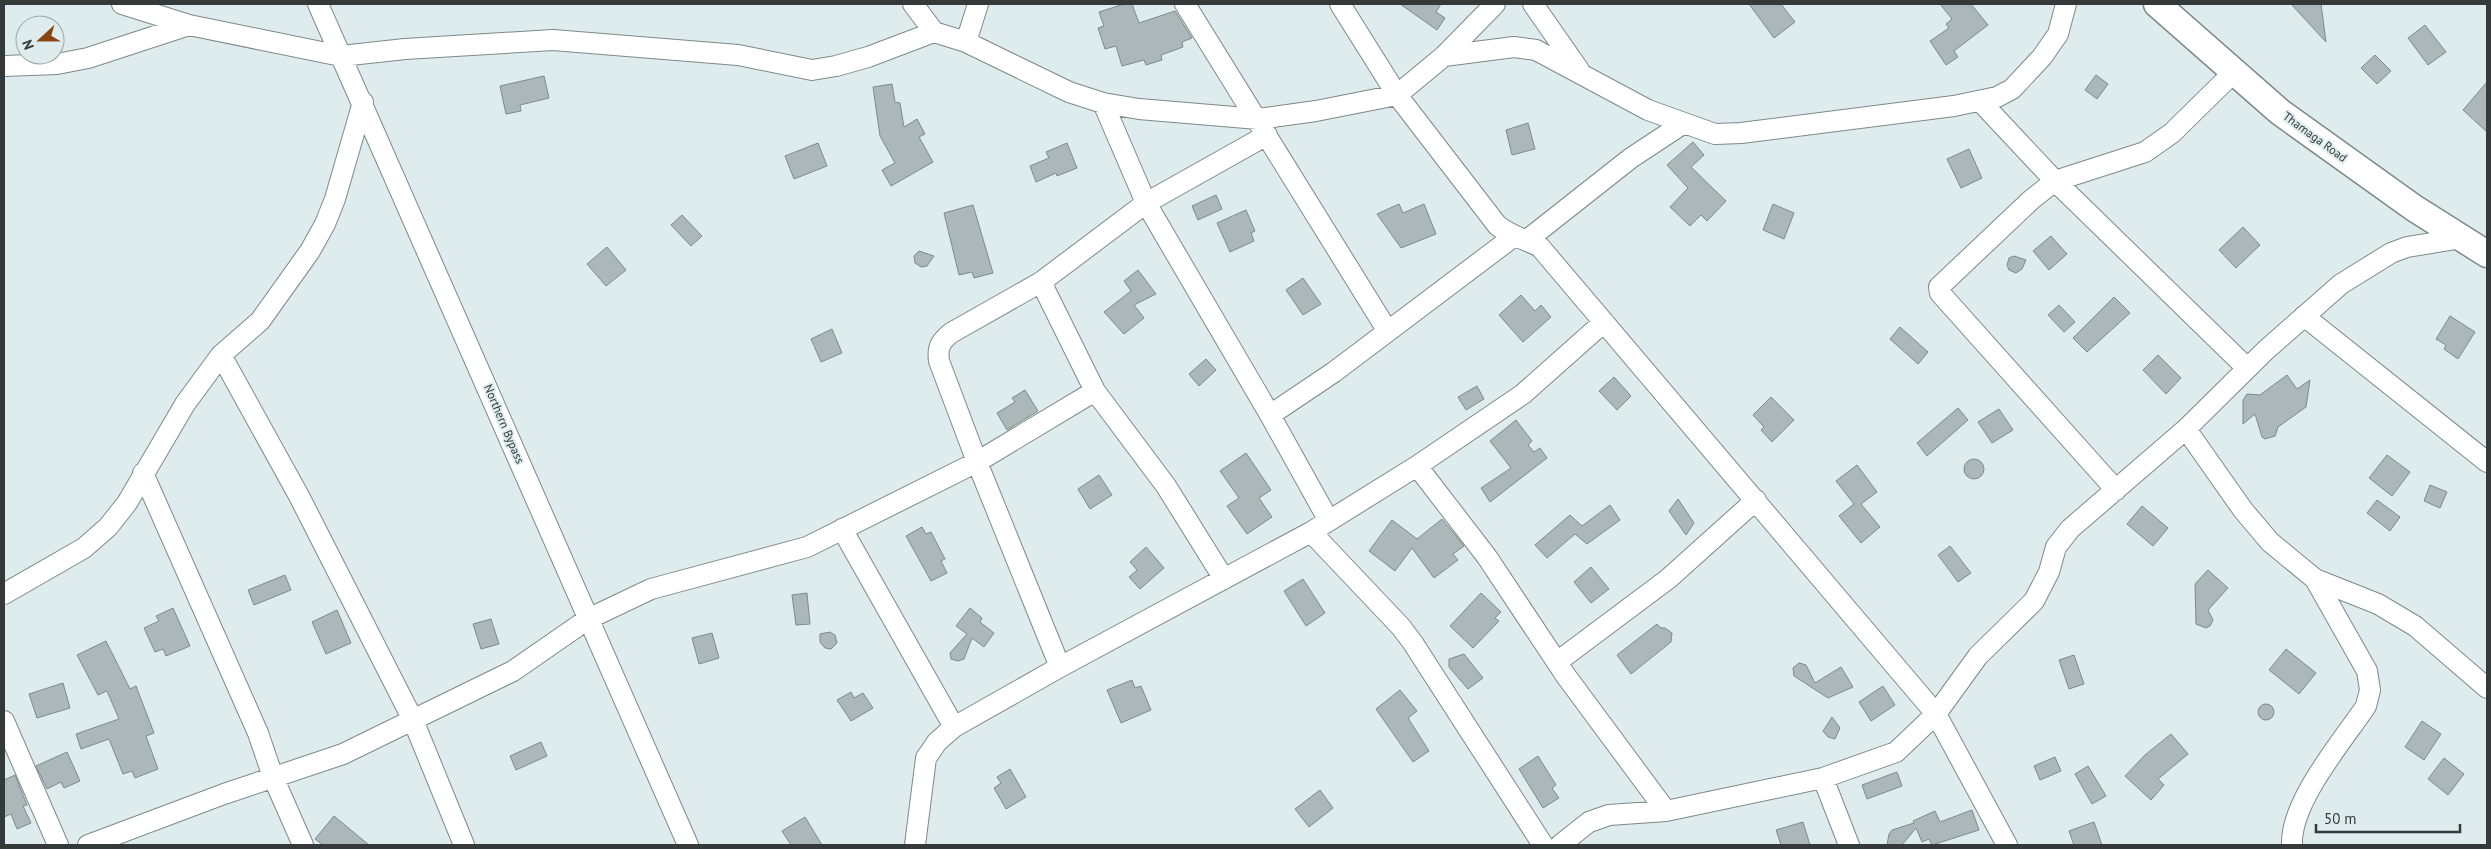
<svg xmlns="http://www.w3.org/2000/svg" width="2491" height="849" font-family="'PT Sans',sans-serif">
	<rect width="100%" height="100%" fill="#deeced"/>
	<path fill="#abb7b8" stroke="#7e8a8b" d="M1124,4H1132L1139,23L1175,11L1192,38L1182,42L1183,47L1161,55L1162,60L1146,65L1144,60L1122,66L1116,46L1105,49L1098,28L1104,26L1099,12Z
		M1400,4H1441L1436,12L1445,18L1437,30Z
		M1749,4H1781L1795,22L1774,38Z
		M1940,4H1971L1988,25L1954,51L1958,57L1946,65L1930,41L1949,28L1946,24L1952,19Z
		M2291,4H2321L2326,42Z
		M2425,25L2446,52L2428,65L2408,38Z
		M2375,55L2391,71L2377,84L2361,68Z
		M2096,75L2108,84L2097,99L2085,90Z
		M544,76L549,98L520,105L521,111L506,114L500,86Z
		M2487,82V132L2463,110Z
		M892,84L895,102L900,103L904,127L917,119L925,134L919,137L933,162L891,186L882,170L895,163L880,136L873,87Z
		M1528,123L1535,149L1512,155L1506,130Z
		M1693,142L1704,155L1691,167L1726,201L1707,221L1701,215L1690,226L1670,207L1688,188L1667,165Z
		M818,143L827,166L794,179L785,156Z
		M1067,143L1077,168L1057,176L1056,173L1036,182L1030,166L1049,158L1046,152Z
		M1969,149L1982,178L1961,188L1947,159Z
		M1216,195L1222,209L1198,220L1192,206Z
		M1399,204L1403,213L1424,204L1436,234L1401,248L1377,214Z
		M1773,204L1794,213L1784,239L1763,230Z
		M973,205L993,273L974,278L972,272L959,275L944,213Z
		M1246,210L1255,231L1251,233L1254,241L1230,252L1217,223Z
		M682,215L702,236L691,246L671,225Z
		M2243,227L2260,245L2236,268L2219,250Z
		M2051,236L2067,254L2049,270L2033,251Z
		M607,247L626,270L606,286L587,264Z
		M919,251L934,256L927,266L921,267L915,263L914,256Z
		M2014,256L2026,260L2022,269L2016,273L2009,270L2007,265L2009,258Z
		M1138,270L1156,294L1134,305L1144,318L1124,334L1104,312L1131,291L1124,281Z
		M1303,278L1321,304L1303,315L1286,290Z
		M1521,295L1535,311L1541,305L1551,317L1523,342L1499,315Z
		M2114,297L2130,313L2087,352L2073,338Z
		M2059,305L2075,322L2064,332L2048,315Z
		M2450,316L2475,332L2458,359L2444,349L2446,345L2436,339Z
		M1900,327L1928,352L1918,364L1890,339Z
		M832,329L842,353L821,362L811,339Z
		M2158,355L2181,378L2166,394L2143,370Z
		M1206,359L1216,370L1199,386L1189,374Z
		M2287,375L2297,389L2310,380L2306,407L2278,427L2275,436L2265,439L2262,437L2255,414L2243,424V400L2247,394L2260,395Z
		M1614,377L1631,396L1617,410L1599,391Z
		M1477,386L1484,399L1466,410L1458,397Z
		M1025,390L1038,411L1007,430L997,413L1015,402L1012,398Z
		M1771,397L1794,420L1772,442L1761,430L1764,427L1753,415Z
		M1958,408L1968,420L1927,456L1917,443Z
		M1999,409L2013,430L1992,443L1978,422Z
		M1516,420L1532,441L1528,445L1534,452L1540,448L1547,458L1490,502L1481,488L1511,468L1490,441Z
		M1246,453L1271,490L1259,498L1272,517L1247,534L1227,506L1239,498L1220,471Z
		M2387,455L2410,472L2392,496L2369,478Z
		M1964 469a10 10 0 1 1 20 0a10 10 0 1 1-20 0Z
		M1857,465L1877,492L1861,504L1880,527L1861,543L1839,516L1854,504L1836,481Z
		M1099,475L1112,495L1090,509L1078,489Z
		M2430,485L2447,492L2440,508L2424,501Z
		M1678,499L1694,523L1686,535L1669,511Z
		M2377,500L2400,517L2390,531L2367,513Z
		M1610,505L1620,520L1587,544L1575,534L1547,558L1535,545L1570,515L1582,526Z
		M2142,506L2168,528L2153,546L2127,524Z
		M1442,519L1464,546L1453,554L1458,560L1434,578L1412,548L1395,571L1369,551L1392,520L1417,539Z
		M922,527L926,534L931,532L945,559L941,561L947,573L931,581L906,536Z
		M1950,546L1971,573L1958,582L1938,555Z
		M1146,547L1164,568L1140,589L1129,577L1137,570L1130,562Z
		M1591,567L1609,589L1591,603L1574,582Z
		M2208,570L2228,588L2208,610L2213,620L2210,626L2206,628L2196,624L2195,584Z
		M285,575L291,590L254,605L248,590Z
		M1303,579L1325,613L1306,626L1284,591Z
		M807,593L810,624L796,625L792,595Z
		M1481,593L1501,612L1495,618L1499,621L1473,648L1450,626Z
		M173,608L190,646L166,656L163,649L155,652L144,628L159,621L156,616Z
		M970,608L982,618L980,622L994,633L984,647L972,638L964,659L958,661L951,659L950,653L967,634L956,626Z
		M337,610L351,643L326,654L312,622Z
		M491,619L499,644L481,649L473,624Z
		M1657,624L1661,628H1665L1672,633L1671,642L1631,674L1617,655Z
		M830,632L835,635L837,643L831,649L825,648L820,642V634Z
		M712,633L719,658L699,664L692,638Z
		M106,641L130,689L136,686L154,733L146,736L158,769L135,778L132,771L123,774L109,739L81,749L76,734L119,719L107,691L98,695L77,655Z
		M2286,649L2316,673L2299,694L2269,670Z
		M1464,654L1483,678L1468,689L1449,667V659Z
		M2074,655L2084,684L2069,689L2059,660Z
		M1799,663L1806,665L1815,683L1841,667L1853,687L1828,698L1794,676L1793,668Z
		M1132,680L1135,688L1141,686L1151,710L1121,723L1107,690Z
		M63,683L70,708L37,718L29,694Z
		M1883,686L1895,705L1871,721L1859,702Z
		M1400,690L1417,711L1408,718L1429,751L1413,762L1376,709Z
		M851,692L854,698L863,693L873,708L851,721L837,700Z
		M2258 712a8 8 0 1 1 16 0a8 8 0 1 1-16 0Z
		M1832,717L1840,728L1835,739L1828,737L1823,731Z
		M2422,721L2441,734L2424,760L2405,747Z
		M2171,734L2188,754L2158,779L2164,785L2151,800L2125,776L2145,755Z
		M541,742L547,756L516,770L510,756Z
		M67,752L80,781L64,788L61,782L47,789L36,766Z
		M1538,756L1556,785L1552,788L1559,798L1543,808L1519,769Z
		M2055,757L2061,771L2040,780L2034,766Z
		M2444,758L2464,774L2448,795L2428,779Z
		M2088,766L2106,796L2092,804L2075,774Z
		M1010,769L1026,797L1006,809L994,788L1001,783L997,777Z
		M1897,772L1902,786L1867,799L1862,785Z
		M15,775L27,805L23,806L31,823L17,829L11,814L4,817V780Z
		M1320,790L1333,808L1309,827L1295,809Z
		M1972,810L1979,830L1932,845L1929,839L1922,842L1916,828L1902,845H1887L1889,834L1892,830L1914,823L1913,821L1935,811L1940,822Z
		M334,816L369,845H323L315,839Z
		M805,817L822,845H791L782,831Z
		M1803,822L1810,845H1781L1776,830Z
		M2094,822L2102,845H2074L2069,831Z"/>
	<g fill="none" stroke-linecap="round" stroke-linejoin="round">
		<defs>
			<path id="minor" d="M122,4L189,25L341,56L405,49L553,40L738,55L812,70L836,66L868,57L934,32L966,42L1069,92L1103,103L1139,109L1258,119L1316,111L1397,95L1444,56L1514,47L1536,50L1648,110L1715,134L1741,133L1954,106L1997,97L2012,89L2042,57L2058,34L2066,4
				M318,4L688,845
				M913,4L934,32
				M1185,4L1387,330
				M1340,4L1397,95L1497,225C1510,236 1525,239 1540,247L1936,714L2007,845
				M1533,4L1579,70
				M966,42L978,4
				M1444,56L1495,4
				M4,66L57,64L88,58L189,25
				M1980,101L2055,181L2247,368
				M1103,103L1146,203L1270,415L1329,521
				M1527,240L1631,158L1684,123
				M1041,282L1095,391L1166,486L1224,579
				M2304,316L2487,462
				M221,355L299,496L413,720L464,845
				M1270,415L1334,372L1513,237
				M2186,429L2243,510L2270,542L2315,579L2378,604L2415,626L2487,688
				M1417,466L1487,557L1566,676L1666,811
				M143,473L258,733L273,777L303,845
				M2116,490L1940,293L1939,287L2031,200L2055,181L2145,152L2172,133L2234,72
				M842,529L954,727
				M1311,532L1401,627L1413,643L1543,845
				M4,594L84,548L108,527L127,503L185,404L221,355L260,321L310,251L325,224L335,199L363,102
				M1557,662L1668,579L1756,500
				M1060,667L977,462L939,361C937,347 941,341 951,333L1041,282L1146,203L1267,135
				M4,721L58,845
				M1823,778L1849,845
				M88,845L224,794L343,754L513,671L588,619L651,589L807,547L977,462L1095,391
				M915,845L926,758L937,742L954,727L1060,667L1311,532L1417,466L1523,394L1604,322
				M1560,845L1589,822L1609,815L1666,811L1823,778L1896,752L1936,714L1978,656L2034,601L2049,572L2056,547L2070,529L2186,429L2266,350L2341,284L2391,253L2407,247L2462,238
				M2292,845C2290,802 2342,742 2366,706L2370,690L2367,671L2315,579"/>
			<path id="major" d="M2157,4L2280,112L2414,208L2487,254"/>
		</defs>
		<use href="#minor" stroke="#7d898a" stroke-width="22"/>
		<use href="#major" stroke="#7d898a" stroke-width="29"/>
		<use href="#minor" stroke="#fff" stroke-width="20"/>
		<use href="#major" stroke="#fff" stroke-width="26"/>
	</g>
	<g text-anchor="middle" stroke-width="4" stroke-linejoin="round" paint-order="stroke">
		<g font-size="12" fill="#34393a" stroke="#deeced">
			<text transform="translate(2315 137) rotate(36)" y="4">Thamaga Road</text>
			<text transform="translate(504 424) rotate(67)" y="4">Northern Bypass</text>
		</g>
	</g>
	<rect width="2491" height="849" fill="none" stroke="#34393a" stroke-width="10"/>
	<g transform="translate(40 40) rotate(249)"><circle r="24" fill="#deeced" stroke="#9aa4a5"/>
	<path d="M0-4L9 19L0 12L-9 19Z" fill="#874612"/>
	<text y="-8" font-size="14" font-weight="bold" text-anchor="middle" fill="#34393a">N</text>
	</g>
	<path d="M2316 824v8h144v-8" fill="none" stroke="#34393a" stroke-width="2.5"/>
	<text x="2324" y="824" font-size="15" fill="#34393a" stroke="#deeced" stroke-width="4" paint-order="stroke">50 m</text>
</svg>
